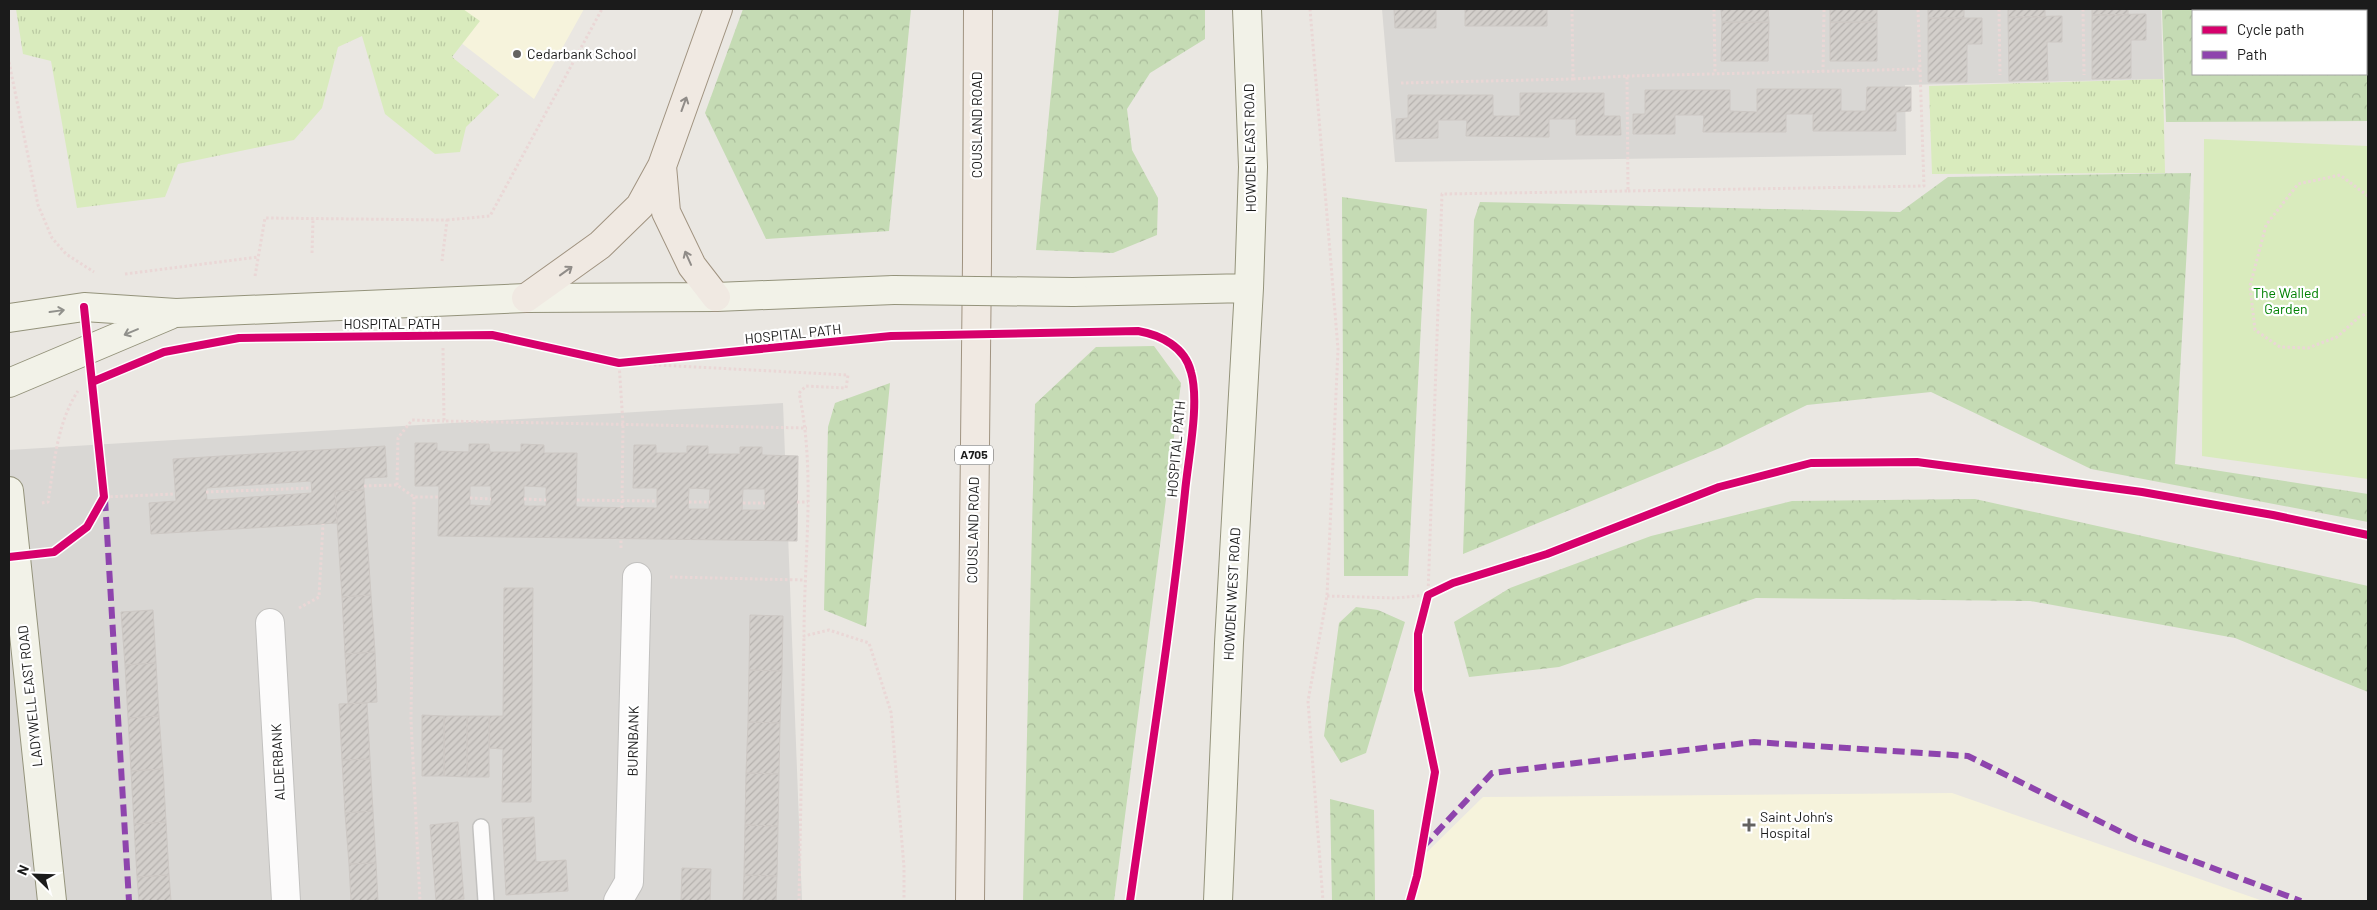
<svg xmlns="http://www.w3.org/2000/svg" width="2377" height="910" font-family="Barlow,sans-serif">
	<defs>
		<pattern id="grass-tufts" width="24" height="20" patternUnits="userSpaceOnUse" patternTransform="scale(1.25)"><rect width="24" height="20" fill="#d9ebbd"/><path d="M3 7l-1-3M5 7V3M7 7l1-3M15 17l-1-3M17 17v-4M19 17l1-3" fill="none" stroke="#bac9a2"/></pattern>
		<pattern id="forest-crowns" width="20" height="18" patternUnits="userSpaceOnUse" patternTransform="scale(1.25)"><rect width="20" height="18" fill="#c5dbb4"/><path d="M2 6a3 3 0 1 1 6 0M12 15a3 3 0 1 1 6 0" fill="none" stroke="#a9bb9a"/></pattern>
		<pattern id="building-hatch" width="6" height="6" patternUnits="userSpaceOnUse" patternTransform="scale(1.25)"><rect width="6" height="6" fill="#d3cfcb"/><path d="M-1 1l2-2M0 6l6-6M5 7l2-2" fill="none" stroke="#b5b1ae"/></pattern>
	</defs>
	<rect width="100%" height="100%" fill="#eae7e2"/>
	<path fill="#d9d7d4" d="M1382,9H2161L2163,79L1905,85L1906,155L1395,162Z
		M783,403L802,901H9V450Z"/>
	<path fill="#f6f3dc" d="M417,9H584L534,99Z
		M1952,793L2263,901H1413L1425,854L1483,797Z"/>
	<path fill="url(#grass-tufts)" d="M16,9H463L480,21L452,57L499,95L466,127L460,152L435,154L385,114L362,36L338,47L322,108L294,140L178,164L165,197L77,208L51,61L23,54Z
		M2163,79L2165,173L1932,174L1929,86Z"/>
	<path fill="url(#forest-crowns)" fill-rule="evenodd" d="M743,9H911L889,231L766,239L705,113Z
		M1059,9H1205V39L1150,73L1127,109L1132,150L1158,198L1157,235L1113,253L1036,250Z
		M2162,9H2368V121L2166,122ZM2366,11V74H2193V11Z
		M2191,173L2175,464L2368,494V522L2091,469L1931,392L1807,405L1720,448L1463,554L1474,220L1480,202L1900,212L1948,177Z
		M1342,197L1427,209L1408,576H1344Z
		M1154,346L1181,383L1114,901H1023L1035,404L1096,347Z
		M890,383L866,627L824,610L828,427L835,403Z
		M1975,499L2368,586V692L2235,638L2030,601L1756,598L1559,667L1469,677L1454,622L1510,588L1651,536L1792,501Z
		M1356,607L1378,610L1405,622L1366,753L1341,763L1324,736L1339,623Z
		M1330,799L1374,810L1375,901H1332Z"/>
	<path fill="#d9ebbd" d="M2204,139L2368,146V479L2202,456Z"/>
	<path fill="url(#building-hatch)" stroke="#cdc8c4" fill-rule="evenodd" d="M1394,9H1547V26H1465V9H1436V28H1395Z
		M1721,9H1768L1769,22H1722Z
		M1830,9H1877V22H1830Z
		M1928,9H1964V18H1928Z
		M2008,9H2045V17H2008Z
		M2092,9H2128V15H2092Z
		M2146,14V40H2131V78L2092,79V15Z
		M2062,16V42H2047L2048,80L2009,81L2008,17Z
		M1928,18H1982V44H1967V82H1928Z
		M1722,22H1769L1768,61H1721Z
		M1830,22H1877V61H1830Z
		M1867,87H1911V111L1896,112V131H1813V114H1786V132H1703L1704,115H1675V134H1633V114H1645V90H1730V111L1757,112V89H1841V111H1866Z
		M1520,93H1604V116H1620L1621,135H1576V119H1549V137L1466,136L1467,120H1438V138L1396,139V119L1408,118V95H1493V116H1520Z
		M415,443H437V451L469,452V444H489L490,452H521V444L544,445V453H577L576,507L657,508V488H633L634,445H656V453H687V446H708V454H740V447H762V455L798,456L797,541L438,536L439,486H415ZM470,486H491V506L470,505ZM524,486L546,487V506H524ZM689,488L710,489L709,509H688ZM743,489H765V510H742Z
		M385,446L387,477L364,478V490L335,491L337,523L151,534L149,503L176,501L173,459ZM311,481L312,493L207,500L206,488Z
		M364,490L371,595L342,597L335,491Z
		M504,588H533L531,802H502L503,749L489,748V716H503Z
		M371,595L375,652L345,654L342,597Z
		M153,610L156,663L125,665L121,612Z
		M750,615L783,616L782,671L749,670Z
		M375,652L377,702L348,704L345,654Z
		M156,663L159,716L128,718L125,665Z
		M749,670L782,671L780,723L748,722Z
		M367,703L370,759L342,760L339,704Z
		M422,715L444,716V776H422Z
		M159,716L163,769L131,771L128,718Z
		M444,716H467V777L444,776Z
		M467,716H489V777H467Z
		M748,722L780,723L779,774L746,773Z
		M370,759L373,811L345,813L342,760Z
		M163,769L166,822L134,824L131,771Z
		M746,773L779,774L778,826L745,825Z
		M373,811L376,863L349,864L345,813Z
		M534,817L536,862L566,860L568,891L506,895L502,819Z
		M166,822L169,875L137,877L134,824Z
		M458,822L464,899L436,901L430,825Z
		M745,825L778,826L777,876L744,875Z
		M376,863L378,901H351L349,864Z
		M682,868L711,869L710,901H681Z
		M169,875L171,901H139L137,877Z
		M744,875L777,876L776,901H743Z"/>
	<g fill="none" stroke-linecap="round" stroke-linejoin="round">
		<defs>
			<path id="lane" d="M481,827L486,901"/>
			<path id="street" d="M270,623L286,901
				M618,901L629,882L637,577"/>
			<path id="secondary" d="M1073,292L1249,288
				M9,318L84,307L176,313L526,298L716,297L894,290
				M9,383L170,315
				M9,491L52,901
				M1218,901L1229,643L1249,288L1253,167L1247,9"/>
			<path id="primary" d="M716,297L692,266L666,212L662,166L718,9
				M526,298L600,245L640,206L662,166
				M970,901L977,261L978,9"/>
		</defs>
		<use href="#lane" stroke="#c2c1bf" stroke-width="18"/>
		<use href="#street" stroke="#c2c1bf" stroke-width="30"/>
		<use href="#secondary" stroke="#94937b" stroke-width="30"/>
		<use href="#primary" stroke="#a09380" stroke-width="30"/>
		<path stroke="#ead7d6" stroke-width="3" stroke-dasharray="2.5 2.5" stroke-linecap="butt" d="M1310,9L1338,349L1327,596L1308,701L1323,901
			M1714,9L1715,74
			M1999,9L2000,75
			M2083,9L2084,75
			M2333,9L2335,11
			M2366,41L2368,43
			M9,62L38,205L52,238L66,254L94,272
			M1823,72L1824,9
			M1627,76L1920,69L1918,9
			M1401,83L1573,79
			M1628,191L1924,186L1920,69
			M2368,196L2340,175L2298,184L2266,225L2250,286L2255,330L2280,347L2308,348L2337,337L2359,317L2368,313
			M447,220L490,216L602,9
			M312,253L313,219
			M125,274L258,257
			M255,276L265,218L447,220L442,261
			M443,348L444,421L807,428
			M92,384L104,497L175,494
			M397,485L398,438L412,420L444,421
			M364,486L397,485L414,497H438
			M206,492L311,488
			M414,497L411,720L420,901
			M470,498L491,499
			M524,499L546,500
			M577,500L657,501
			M689,502H710
			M797,502H808
			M42,503L48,502C54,465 57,422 78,391
			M743,503H765
			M622,508L623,424L619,363L848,375L846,388L806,386L799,393C816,472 804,555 804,636L829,630L869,643L891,712L904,867V901
			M621,548V538
			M670,577L804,580
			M1327,596L1395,598L1428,595L1442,194L1628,191L1627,76L1573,79L1572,9
			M299,608L319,597L323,524
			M799,901L804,636"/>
		<use href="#lane" stroke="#fcfbfb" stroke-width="15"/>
		<use href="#street" stroke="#fcfbfb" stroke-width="28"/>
		<use href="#secondary" stroke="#f2f2e8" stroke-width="28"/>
		<use href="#primary" stroke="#f0e9e2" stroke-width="28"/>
		<defs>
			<path id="secondary-bridge" d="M894,290L1073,292"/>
		</defs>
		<use href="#secondary-bridge" stroke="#94937b" stroke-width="30" stroke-linecap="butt"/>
		<use href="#secondary-bridge" stroke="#f2f2e8" stroke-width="28"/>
		<path stroke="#8e44ad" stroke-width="6" stroke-dasharray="12 6" stroke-linecap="butt" d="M105,499L129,901
			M1423,847L1492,773L1754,742L1968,756L2135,839L2301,901"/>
		<defs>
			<path id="cycleway" d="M92,382L164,352L239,338L492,335L619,363L891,336L1138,331C1161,335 1185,347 1191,372C1200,403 1188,459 1185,492C1171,629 1149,765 1130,901
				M9,557L54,552L87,527L104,497L84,307
				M1410,901L1417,876L1435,772L1418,690V634L1428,595L1453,583L1547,554L1719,487L1811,463L1917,462L2142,492L2273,515L2368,535"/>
		</defs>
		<use href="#cycleway" stroke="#fff" stroke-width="11"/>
		<use href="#cycleway" stroke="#d6006c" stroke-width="8"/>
	</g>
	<defs><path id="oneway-shaft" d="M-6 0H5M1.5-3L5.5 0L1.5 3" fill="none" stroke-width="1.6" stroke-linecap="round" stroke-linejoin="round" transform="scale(1.25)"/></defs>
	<g stroke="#908c88">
		<use href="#oneway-shaft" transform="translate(684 104) rotate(-70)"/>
		<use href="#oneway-shaft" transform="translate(688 258) rotate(-114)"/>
		<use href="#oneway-shaft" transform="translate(566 271) rotate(-36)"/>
	</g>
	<g stroke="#91918c">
		<use href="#oneway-shaft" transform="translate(57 311) rotate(-8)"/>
		<use href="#oneway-shaft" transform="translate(131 332) rotate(157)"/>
	</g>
	<g fill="#636261" stroke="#fff" stroke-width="2">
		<circle cx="517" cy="54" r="5"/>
		<path d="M1746.5 817.5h5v5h5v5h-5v5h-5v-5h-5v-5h5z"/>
	</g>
	<g text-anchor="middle" stroke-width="4.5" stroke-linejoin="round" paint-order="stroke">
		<rect fill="#fff" stroke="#5f5f5f" stroke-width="1" x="955" y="445.5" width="38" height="19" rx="4"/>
		<g font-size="12" font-weight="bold" fill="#1b1b1b">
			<text x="974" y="459">A705</text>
		</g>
		<g font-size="14" fill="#1b1b1b" stroke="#fff" text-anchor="start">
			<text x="527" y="59">Cedarbank School</text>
			<text x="1760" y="822">Saint John's<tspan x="1760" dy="16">Hospital</tspan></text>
		</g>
		<g font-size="14" fill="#1b1b1b" stroke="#fff">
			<text transform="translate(977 125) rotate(-90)" y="5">COUSLAND ROAD</text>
			<text transform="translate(1250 148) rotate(-91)" y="5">HOWDEN EAST ROAD</text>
			<text x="392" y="329">HOSPITAL PATH</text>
			<text transform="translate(793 334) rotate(-6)" y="5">HOSPITAL PATH</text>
			<text transform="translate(1176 449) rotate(-85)" y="5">HOSPITAL PATH</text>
			<text transform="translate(973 530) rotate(-89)" y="5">COUSLAND ROAD</text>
			<text transform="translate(1232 594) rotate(-87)" y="5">HOWDEN WEST ROAD</text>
			<text transform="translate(30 696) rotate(-96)" y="5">LADYWELL EAST ROAD</text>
			<text transform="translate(633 741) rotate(-89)" y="5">BURNBANK</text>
			<text transform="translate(278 762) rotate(-93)" y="5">ALDERBANK</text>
		</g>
		<g font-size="14" fill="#008102" stroke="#fff">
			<text x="2286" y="298">The Walled<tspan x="2286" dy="16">Garden</tspan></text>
		</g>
	</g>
	<rect width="2377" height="910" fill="none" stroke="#1b1b1b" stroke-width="20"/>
	<rect x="2192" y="10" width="175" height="65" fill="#ffffff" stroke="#a4a4a4"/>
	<rect x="2202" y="26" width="25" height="8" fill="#d6006c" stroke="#a4a4a4"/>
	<text x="2237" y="35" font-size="15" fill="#1b1b1b">Cycle path</text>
	<rect x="2202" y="51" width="25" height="8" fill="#8e44ad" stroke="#a4a4a4"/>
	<text x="2237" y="60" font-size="15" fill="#1b1b1b">Path</text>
	<g transform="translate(35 875) rotate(293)" stroke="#ffffff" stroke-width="4" paint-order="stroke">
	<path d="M0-4L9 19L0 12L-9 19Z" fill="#1b1b1b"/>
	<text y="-8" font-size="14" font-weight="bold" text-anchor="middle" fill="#1b1b1b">N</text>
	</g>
</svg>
